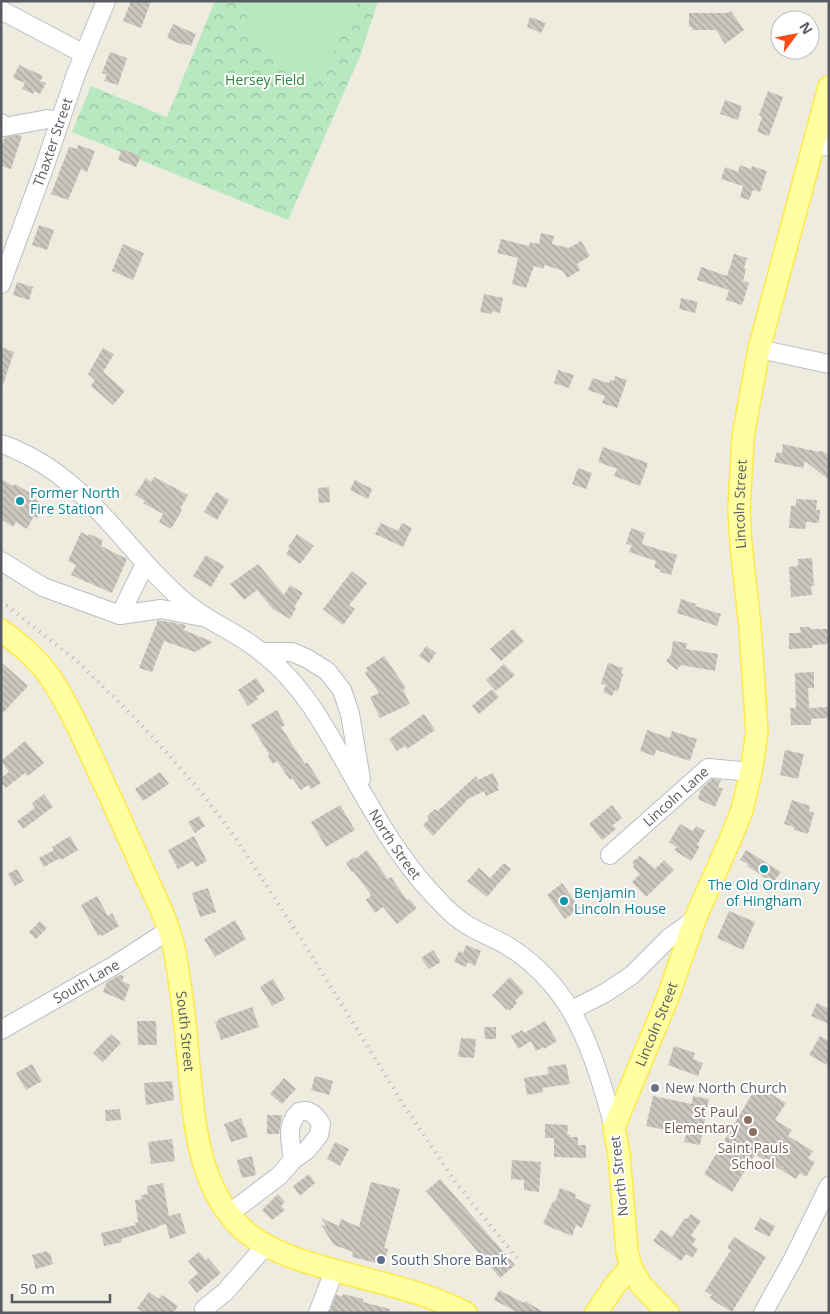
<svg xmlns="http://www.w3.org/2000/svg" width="830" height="1314" font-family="'Open Sans',sans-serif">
	<defs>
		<pattern id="park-crowns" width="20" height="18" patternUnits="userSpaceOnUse" patternTransform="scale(1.25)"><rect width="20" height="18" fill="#b8e8c0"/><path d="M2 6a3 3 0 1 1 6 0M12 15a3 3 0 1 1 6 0" fill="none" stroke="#98bf9f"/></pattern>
		<pattern id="building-back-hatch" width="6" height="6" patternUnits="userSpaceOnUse" patternTransform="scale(1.25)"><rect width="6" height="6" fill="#cac8be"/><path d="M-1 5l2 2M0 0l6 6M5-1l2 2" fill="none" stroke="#a7a59e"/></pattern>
	</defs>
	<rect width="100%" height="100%" fill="#edecdf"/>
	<path fill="url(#park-crowns)" d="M215,1H378L360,56L288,220L72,132L91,86L167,117Z"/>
	<path fill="#b8e8c0" d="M242,1H359L318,83C275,66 254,47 242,1Z"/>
	<path fill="url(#building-back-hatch)" d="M131,1H151L141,28L123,21Z
		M731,11L744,30L725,44L716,30H692V27H689V13H727Z
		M530,17L546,23L541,33L527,27Z
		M173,24L196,34L191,46L183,43V45L167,38Z
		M110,52L127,58L118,85L104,81L107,75L102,73Z
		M19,65L43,76L40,81L46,83L40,94L34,91L33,94L22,89L25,83L13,78Z
		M768,91L783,97L769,136L757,132L762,117L759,115Z
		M725,100L742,106L738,120L720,114Z
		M18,135L22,136L11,169L1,166V148L5,137Z
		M78,145L95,151L87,172L81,169L68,200L51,194L69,147L77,149Z
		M122,149L141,156L136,167L118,160Z
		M740,165L751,169L752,166L767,171L760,192L753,190L749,200L740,197L743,186L721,179L725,167L738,172Z
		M39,225L54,230L47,250L32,245Z
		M541,233L554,236L552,244L569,248L581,241L590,256L577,264L580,270L567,278L563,271L545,265L543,269L534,266L526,288L512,284L518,258L497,253L501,239L529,246L530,242L539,244Z
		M123,244L144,253L133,280L112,271Z
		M734,254L747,258L744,268L746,269L743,281L749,283L742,305L726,300L729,290L697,280L701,267L727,276Z
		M17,282L33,287L29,300L13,295Z
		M484,294L503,298L500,313L492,311V314L480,312Z
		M681,298L698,302L695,313L679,309Z
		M1,347L14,352L3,385L1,384Z
		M103,348L114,354L103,372L125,391L113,405L91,386L95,380L88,374Z
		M558,370L574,375L569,388L554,383Z
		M615,376L627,380L617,408L602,403L605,396L588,390L593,378L609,383L610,380L614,381Z
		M783,444L819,452L821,450L829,456V480L805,461L803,468L774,462L777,452L782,453Z
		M603,447L648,463L640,486L614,476L617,469L598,462Z
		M578,468L592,473L586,489L572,484Z
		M154,477L188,495L180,509L182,510L171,529L159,522L163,514L143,503L145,501L135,495L146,478L151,482Z
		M1,479L13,486L15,484L32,494L31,497L45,505L37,518L34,516L27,529L16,522L13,527L1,519Z
		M355,480L372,489L368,499L350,490Z
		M329,487L330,502L319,503L318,488Z
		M216,492L229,500L217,520L204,512Z
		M796,499L817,500L816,510H820L819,523L806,522L805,529L789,528L791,506H796Z
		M381,523L398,531L402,523L412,528L403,547L375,534Z
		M631,528L645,533L642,544L677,555L671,575L660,572L661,570L654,567L656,561L629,552L632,545L626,544Z
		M81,532L88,536L89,534L103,540L101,546L127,559L112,593L71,575L76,565L68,561Z
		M297,534L314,546L300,564L286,554L290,548L288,547Z
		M206,555L224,566L211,587L193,576Z
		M812,558L814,586H811L812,595L791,597L789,567L798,566V559Z
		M258,564L284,595L290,585L303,593L294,607L296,608L290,619L273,609L257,590L244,600L230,584Z
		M352,571L367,583L349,605L355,609L343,625L323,609Z
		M681,599L696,604L695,606L721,614L717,626L677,613Z
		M158,620L186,625L184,630L213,642L195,652L164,641L152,672L139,668Z
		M800,627H810V629H829V644L812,645V648L789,649V633H801Z
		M513,629L524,641L501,661L490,649Z
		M673,641L687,643L686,649L718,654L715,671L681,665L677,670L666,661L671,655Z
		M426,646L436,653L429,663L419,656Z
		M384,656L406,688L403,689L410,704L380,718L370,697L379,693L365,673L368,671L366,668Z
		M1,662L28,686L1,715Z
		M608,663L623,668L621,673L623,674L618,691L615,690L612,696L603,692L606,685L601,684Z
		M504,664L515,675L496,691L486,680Z
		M814,672V688H808L809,708L829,707V718L811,719V725H791L790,708H796L795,673Z
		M256,678L265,691L256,697L258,699L248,706L238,690Z
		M492,689L499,697L479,714L472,706Z
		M277,710L285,725L281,727L305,764L307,762L321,783L311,789L308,785L301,790L292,778L290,780L277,761L273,764L268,756L269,754L251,725Z
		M424,714L435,730L407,749L405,746L397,751L389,739Z
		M647,730L670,738L672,731L697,739L690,761L656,750L654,756L640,751Z
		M25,741L44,763L28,776L25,773L6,788L1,782V778L9,772L1,761Z
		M785,750L804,754L798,779L780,775Z
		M160,772L169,784L143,801L135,789Z
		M493,773L499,786L497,787L499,790L486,796L484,791L468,799L433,836L423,825L429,819L427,816L435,809L437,811L441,808L476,776L478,780Z
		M712,779L721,780L718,787L723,789L715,807L698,799L701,789Z
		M44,794L53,807L23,829L17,821L35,808L32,803Z
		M792,800L810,806L809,811L814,813L808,834L794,830V827L784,824Z
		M340,805L355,830L326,847L311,822Z
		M612,805L622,818L613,825L616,829L602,840L589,824Z
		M199,816L205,826L195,833L188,822Z
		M680,824L693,831L696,826L705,831L697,845L700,846L691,861L674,850L677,847L669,842Z
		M70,836L78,850L61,860L60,858L44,867L39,858L54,850L52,847Z
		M194,836L207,861L196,867L193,861L178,869L168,850Z
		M367,850L388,879L391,877L407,900L409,899L417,908L397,924L383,907L375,913L366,900L371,896L369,892L353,871L352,872L346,863L354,857L355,859Z
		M746,850L781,872L773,883L747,866L748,864L740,860Z
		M640,856L655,869L664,860L674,870L646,897L632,882L640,874L633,867L634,865L632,862Z
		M504,863L511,869L487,897L467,881L479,868L490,878Z
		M17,869L24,881L15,886L8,874Z
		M562,883L580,908L565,919L547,895Z
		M208,888L216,912L200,917L192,893Z
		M97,896L108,916L112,913L119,926L102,936L101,934L98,936L81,905Z
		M729,911L755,922L743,950L717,938Z
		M235,920L246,939L215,957L204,939Z
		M40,921L47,928L36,939L29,932Z
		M466,945L481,951L475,966L468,962L466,967L454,962L459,951L463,953Z
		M433,950L441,962L429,969L421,958Z
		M120,975L124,976L122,981L130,985L124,1001L103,992L107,982Z
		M510,977L524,992L515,1001L517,1003L510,1011L508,1009L507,1010L492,995Z
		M273,979L285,999L272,1006L260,987Z
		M817,1003L829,1009V1024L811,1016Z
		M252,1007L259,1027L221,1040L215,1022L218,1021V1019Z
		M137,1021H156L157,1045H138Z
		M545,1021L557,1041L544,1049V1047L536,1051L531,1041L518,1049L511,1036L522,1030L524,1033Z
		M484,1027H496V1039H485Z
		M111,1034L121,1043L103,1062L93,1053Z
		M820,1036L829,1041V1066L809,1055Z
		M461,1038L476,1039L474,1058L458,1057Z
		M674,1046L695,1053L693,1059L703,1063L698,1076L668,1065Z
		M32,1064L42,1081L26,1090L16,1073Z
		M566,1064L570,1084L542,1088L543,1092L527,1095L524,1078L549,1074L547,1067Z
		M315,1076L333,1081L329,1095L311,1090Z
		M284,1078L296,1089L282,1104L270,1094Z
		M172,1081L174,1100L146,1105L144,1083Z
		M757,1086L786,1103L775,1120L792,1130L788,1136L813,1151L808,1158L815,1162L806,1177L800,1173L796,1179L755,1154L732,1192L704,1174Z
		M653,1096L692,1104L693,1096L709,1099L700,1145L684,1142L686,1134L646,1126Z
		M120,1109L121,1120L106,1121L105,1110Z
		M267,1115H282L279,1134H267Z
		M241,1118L248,1137L231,1142L224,1124Z
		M545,1124L568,1125L567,1134L570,1135V1137H578V1145H586V1158L554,1157V1138H545Z
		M172,1139L175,1161L151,1164L148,1142Z
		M335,1142L349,1149L340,1166L327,1159Z
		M252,1156L256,1175L242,1178L237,1160Z
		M512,1160L541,1162L539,1192L524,1190V1180L511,1179Z
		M309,1174L315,1183L300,1196L293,1186Z
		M440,1179L515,1265L500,1278L426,1191Z
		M371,1182L400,1189L384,1248L388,1249L386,1257L376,1263L352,1257L353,1252L334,1245L321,1225L326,1226L321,1218L339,1226L341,1219L359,1227Z
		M163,1183L169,1216L180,1213L186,1233L170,1239L166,1224L158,1226L159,1227L121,1239L122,1242L104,1246L101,1233L136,1225L135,1223L138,1222L135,1200L142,1199L141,1195L148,1194L147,1186Z
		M560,1188L576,1194L575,1198L591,1205L582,1228L576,1225L572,1236L543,1224L553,1201L555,1202Z
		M278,1194L285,1202L281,1206L285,1210L272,1220L262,1210Z
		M691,1214L701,1221L691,1235L696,1239L692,1245L698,1249L692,1258L686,1254L681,1261L653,1241L661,1230L672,1237L685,1218L687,1219Z
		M760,1218L775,1226L769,1237L754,1229Z
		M734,1237L766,1257L732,1312L709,1298L712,1295L705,1291L731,1250L727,1248Z
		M47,1251L48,1254L50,1253L53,1264L36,1269L32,1255Z
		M199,1252L206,1260L208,1258L221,1273L197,1293L188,1282L198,1273L188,1261Z
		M499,1290L524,1303L525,1301L545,1313H519L494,1300Z
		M149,1292L159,1299L162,1295L178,1306L173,1313H144L137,1308Z
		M336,1294L342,1297L343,1294L363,1299V1302L390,1309L389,1313H329Z"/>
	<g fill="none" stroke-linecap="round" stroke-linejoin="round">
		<defs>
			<g id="minor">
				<path d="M1,10L84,54"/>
				<path d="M1,123L4,127L48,119L60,122"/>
				<path d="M814,143L829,147"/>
				<path id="s1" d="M1,284L43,171L76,74L106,1"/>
				<path d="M759,349L829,364"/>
				<path id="s2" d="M1,444C11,446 20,452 29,456C95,490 131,557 186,603C207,621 234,631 256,648C282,667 302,691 319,718C354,774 384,841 429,890C441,903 455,919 471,927C484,935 499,940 511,948C577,991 594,1056 614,1127"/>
				<path d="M1,561L43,587L120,615L161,609L202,617"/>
				<path d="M120,615L145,564"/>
				<path d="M262,652H292L308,659L327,671L342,690L350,714L361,779"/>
				<path id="s3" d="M610,855L708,768L751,772"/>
				<path d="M572,1010L605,993L632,975L669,938L695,919"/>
				<path id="s4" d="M1,1030L115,965L169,930"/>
				<path d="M230,1213L279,1176L293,1160L307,1150L319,1135L321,1124C316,1116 310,1108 299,1112C285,1126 291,1142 293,1160"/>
				<path d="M204,1309L225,1292L266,1245"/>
				<path d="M318,1313L334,1271"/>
				<path d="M763,1313L793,1259L829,1186"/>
			</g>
			<g id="major">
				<path id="s5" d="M1,630C19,644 37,658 50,677C74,713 90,755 109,794C122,823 135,852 148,881C159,904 170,927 175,953C181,987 185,1021 188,1056C194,1117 196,1189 246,1232C267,1249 294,1259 320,1266C368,1281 420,1289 466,1313"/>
				<path d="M596,1313L615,1285L631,1267"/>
				<path id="s6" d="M668,1313L641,1285L631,1267L627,1251L619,1155L614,1127L668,997L695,919L730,840L742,810L751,772L757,732L750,627L741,545L739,510L743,437L759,349L829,87"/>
			</g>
		</defs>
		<use href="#minor" stroke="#bcbec5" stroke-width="20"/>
		<use href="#major" stroke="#ffe946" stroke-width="24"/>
		<use href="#minor" stroke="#fff" stroke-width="18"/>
		<use href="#major" stroke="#ffffa2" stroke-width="21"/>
		<path stroke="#b4b4b5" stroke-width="4" stroke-dasharray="1 6" stroke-linecap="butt" d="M1,601L79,663L140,723L197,787L235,837L300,937L403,1104L456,1183L517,1258"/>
	</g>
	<g fill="#0f9aa8" stroke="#fff" stroke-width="2">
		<circle cx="20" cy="501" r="5"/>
		<circle cx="764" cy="869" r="5"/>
		<circle cx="564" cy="901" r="5"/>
	</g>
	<circle fill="#6b7280" stroke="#fff" stroke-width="2" cx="655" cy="1088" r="5"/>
	<g fill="#8d6e63" stroke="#fff" stroke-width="2">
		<circle cx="748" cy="1120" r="5"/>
		<circle cx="753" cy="1132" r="5"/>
	</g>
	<circle fill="#5c6f8a" stroke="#fff" stroke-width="2" cx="381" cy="1260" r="5"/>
	<g text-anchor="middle" stroke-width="4" stroke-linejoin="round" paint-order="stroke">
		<g font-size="14" fill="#2c863e" stroke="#fff">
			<text x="265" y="85">Hersey Field</text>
		</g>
		<g font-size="14" fill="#585b62" stroke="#fff">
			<text dy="5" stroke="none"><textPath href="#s1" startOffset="151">Thaxter Street</textPath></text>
			<text dy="5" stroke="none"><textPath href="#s6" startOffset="851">Lincoln Street</textPath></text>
			<text dy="5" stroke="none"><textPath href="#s3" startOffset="88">Lincoln Lane</textPath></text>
			<text dy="5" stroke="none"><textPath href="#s2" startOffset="572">North Street</textPath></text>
			<text dy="5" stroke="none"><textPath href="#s4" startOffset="98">South Lane</textPath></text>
			<text dy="5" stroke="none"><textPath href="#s6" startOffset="312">Lincoln Street</textPath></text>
			<text dy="5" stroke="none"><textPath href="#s5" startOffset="451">South Street</textPath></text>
			<text transform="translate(619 1176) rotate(-96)" y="5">North Street</text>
		</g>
		<g font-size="14" fill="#0d838f" stroke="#fff" text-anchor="start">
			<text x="30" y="498">Former North<tspan x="30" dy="16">Fire Station</tspan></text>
			<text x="764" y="890" text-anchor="middle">The Old Ordinary<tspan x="764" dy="16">of Hingham</tspan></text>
			<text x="574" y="898">Benjamin<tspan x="574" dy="16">Lincoln House</tspan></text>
		</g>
		<g font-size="14" fill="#5b616d" stroke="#fff" text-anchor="start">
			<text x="665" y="1093">New North Church</text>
		</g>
		<g font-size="14" fill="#785e54" stroke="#fff" text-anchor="end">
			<text x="738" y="1117">St Paul<tspan x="738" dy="16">Elementary</tspan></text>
			<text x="753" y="1153" text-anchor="middle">Saint Pauls<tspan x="753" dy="16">School</tspan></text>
		</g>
		<g font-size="14" fill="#4e5e75" stroke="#fff" text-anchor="start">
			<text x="391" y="1265">South Shore Bank</text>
		</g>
	</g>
	<rect width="830" height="1314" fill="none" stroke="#585b62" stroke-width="5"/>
	<g transform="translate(795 35) rotate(58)"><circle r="24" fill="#ffffff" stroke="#bcbdc0"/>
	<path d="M0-4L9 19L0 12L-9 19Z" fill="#fb4d17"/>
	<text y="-8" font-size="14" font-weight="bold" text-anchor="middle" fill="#585b62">N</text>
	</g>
	<path d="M12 1294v8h98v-8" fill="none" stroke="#585b62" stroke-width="2.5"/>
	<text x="20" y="1294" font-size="15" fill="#585b62" stroke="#ffffff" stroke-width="4" paint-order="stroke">50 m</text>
</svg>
